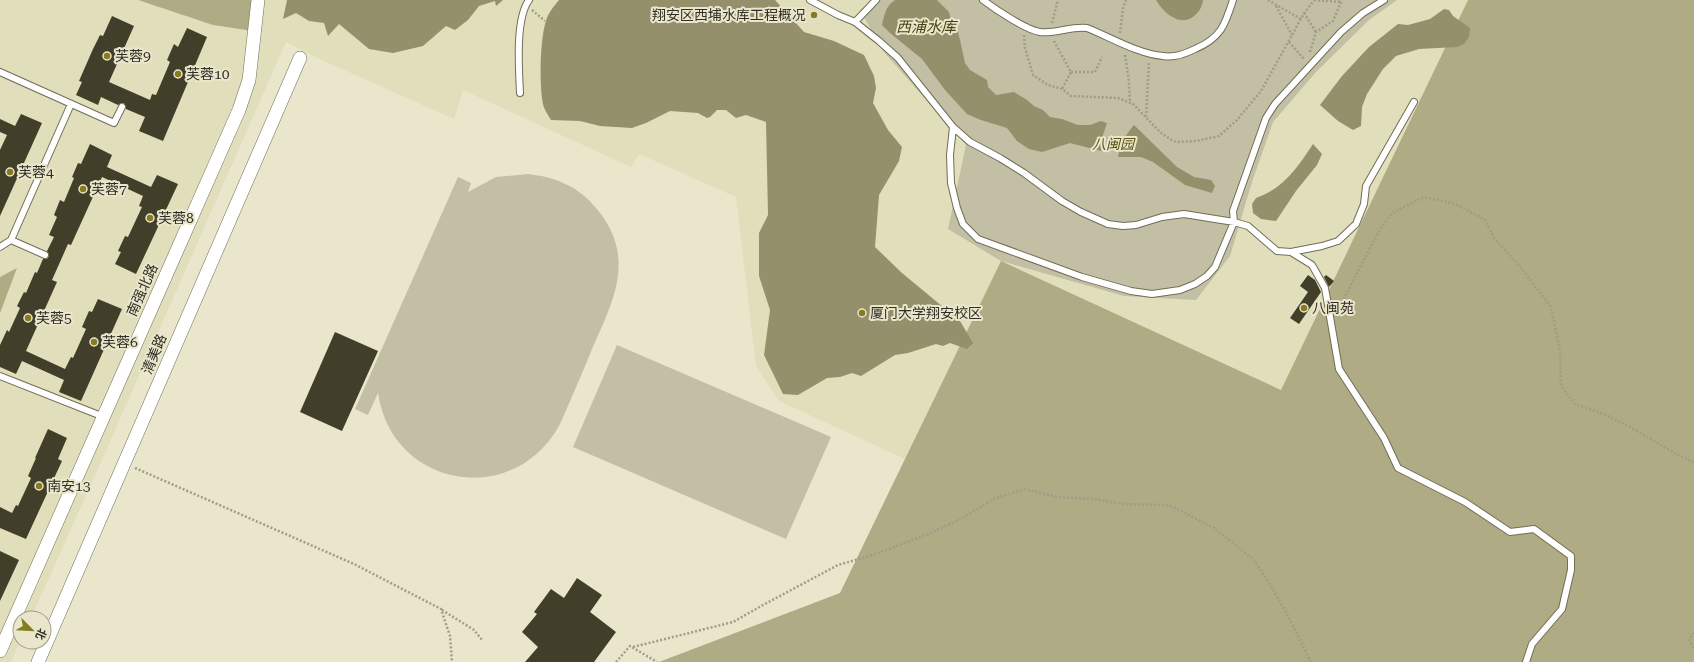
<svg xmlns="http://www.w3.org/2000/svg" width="1694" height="662" font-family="'Roboto Serif','Noto Sans SC',serif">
	<rect width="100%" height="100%" fill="#e9e6cc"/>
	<path fill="#e1debc" d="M0,0H1468L1281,390L1001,261L905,459L779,401L756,366L736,197L639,154L631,167L463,90L454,119L326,62L286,42L105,453L31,618H20V642L11,662H0Z"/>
	<path fill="#c2bfa4" d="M876,0H1397L1369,20L1316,72L1273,122L1252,182L1230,256L1196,300L1124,296L1001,261L948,229L966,145L883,51L860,10Z
		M528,174C555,177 578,186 596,208C637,256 614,300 592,349C582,374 571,399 560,424C515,509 392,489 378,393L368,415L355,409L458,177L471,183L468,192L496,177Z
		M617,345L831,437L786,539L573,447Z"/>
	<path fill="#afab85" d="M138,0H256L253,31L213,25Z
		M1468,0H1694V662H659L840,593L1001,261L1281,390Z
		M17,268L0,313V277Z"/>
	<path fill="#94906b" d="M287,0H503L496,6L495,1L479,6L468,20L455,30L446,26L423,46L393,53L369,49L339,24L328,36L324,23L309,21L296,13L283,19Z
		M559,0H775L804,32L834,41L864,55L874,76L876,88L873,103L888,130L902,147L899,161L879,195L875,247L902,273L960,321L973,343L967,349L950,343L943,346L936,344L908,353L895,355L861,376L852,373L840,377L827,378L798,395L783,394L764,355L770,310L759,276V233L768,215L766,122L746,115L736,118L726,110H717L710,117L707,118L698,113L670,111L646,123L632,128L600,126L580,121L551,120C548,115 544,109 543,104C539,85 540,39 546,21C548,13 554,6 559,0Z
		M895,0H937L949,12L953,28L958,32L960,40L965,63L970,70L987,80L988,87L996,95L1014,92L1027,100L1034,106L1043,110L1050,117L1062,119L1078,125H1090L1101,121L1107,123L1103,135L1101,151L1070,143L1042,152L1029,149L1017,141L1007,128L981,120L967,114L945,90L922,59L890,33L882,25C884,16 886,5 895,0Z
		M1156,0H1203C1202,7 1199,12 1194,16C1180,28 1163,12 1156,0Z
		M1444,9L1449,10L1453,16L1470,28L1469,37L1464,44L1457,47L1419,49L1396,56L1383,69L1367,94L1362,107L1361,126L1353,130L1338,121L1320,105L1342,76L1369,47L1398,24L1408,25L1430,19Z
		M1134,125L1177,167L1194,177L1211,180L1215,186L1212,193L1185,185L1153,162L1141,157H1118C1121,144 1125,135 1134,125Z
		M1313,144L1322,154L1317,165L1296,191L1276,221L1261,219L1253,213L1252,204L1256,198C1284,188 1297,168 1313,144Z"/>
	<path fill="#413e29" d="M112,16L134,26L109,82L150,100L152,94L156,95L170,62L167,60L174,44L178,47L187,28L207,37L163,141L139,131L145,117L126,109L124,103H121L118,105L101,97L98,105L76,95L82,82L79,81L93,49L100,35L103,36Z
		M21,114L42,123L0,216V150L7,135L0,132V119L15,126Z
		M90,144L112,155L107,167L151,187L157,175L178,184L136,274L115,264L121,252L118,251L125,236L128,237L142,207L139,206L143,196L102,177L71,245L68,244L52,280L57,282L26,351L65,369L71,357L73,358L86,329L82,327L89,311L92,312L98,299L122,309L81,401L59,392L64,380L22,361L16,374L0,367V345L7,330L9,332L20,308L17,306L24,292L26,293L35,272L37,273L43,259H47L49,256L47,251L54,237L49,235L57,217L54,215L60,200L64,202L74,178L72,177L78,163L81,164Z
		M1308,275L1315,280L1321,292L1299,324L1290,318L1308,292L1300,286Z
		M1326,275L1334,281L1329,287L1324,277Z
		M335,332L378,351L342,431L300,412Z
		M48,429L67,438L58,459L62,461L26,539L0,528V507L12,513L16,505L18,506L31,478L28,476L36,458H35Z
		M0,551L19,560L0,601Z
		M577,578L602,595L590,612L616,632L594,662H525L538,647L522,632L537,614L534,612L551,589L564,598Z"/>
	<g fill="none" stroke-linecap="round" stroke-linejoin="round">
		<defs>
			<path id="service" d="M810,0L838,15L855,22L879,41L898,58L953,127L970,142L1000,158L1024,173L1062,201L1081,212L1108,224L1123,226L1136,225L1162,217L1184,214L1234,222L1248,226L1277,251L1291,252L1312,265L1325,288L1339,369L1384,438L1398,468L1465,502L1510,532L1534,529L1571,556V570L1562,609L1532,644L1526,662
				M983,0C995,9 1026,30 1040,32C1056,34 1071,26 1087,28C1110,37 1138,54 1163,56C1174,58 1185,54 1195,49C1221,38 1225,25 1233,0
				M855,22L876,0
				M0,72L114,123L122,107
				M520,93C519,69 515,19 529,0
				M953,127L950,155L951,183L957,208L963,224L978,239L1082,277L1131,291L1152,294L1180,290L1195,284L1207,276L1215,267L1234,222L1233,211L1266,118L1275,104L1341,32L1363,13L1384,0
				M11,240L45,255
				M0,247L11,240L71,104
				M1291,252L1322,246L1338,241L1356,224L1364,204L1366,186L1414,102
				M0,376L104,417"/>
			<path id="minor" d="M0,651L239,110L249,80L258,0
				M38,662L300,58"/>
		</defs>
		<use href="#service" stroke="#716e57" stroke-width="8"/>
		<use href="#minor" stroke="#716e57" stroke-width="14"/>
		<path stroke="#9f9c89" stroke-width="2.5" stroke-dasharray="2 2" stroke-linecap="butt" d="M1268,0L1301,19
			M1314,0L1341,2
			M1276,6L1292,35
			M532,10L545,21
			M1304,13L1316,32
			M1052,23L1058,0
			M1120,33L1123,8L1126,0
			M1024,35L1025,48L1033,75L1048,85L1062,89L1071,96L1118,98L1133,104L1161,133L1170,139L1176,142L1196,141L1219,136L1237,120L1261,91L1303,15L1314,0
			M1054,41L1071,72L1062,89
			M1289,42L1304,59
			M1310,52L1316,32L1333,21L1342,0
			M1125,55L1129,81L1130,103
			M1071,72H1095L1102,57
			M1146,117L1149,62
			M1338,310L1379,231L1392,213L1424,197L1456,204L1485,220L1494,238L1522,269L1551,307L1560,351L1561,386L1575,404L1604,414L1632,428L1678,455L1694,462
			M135,468L354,564L441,609L450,636L452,662
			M442,610L474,630L483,641
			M1694,633L1689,639L1694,650
			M633,647L733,622L763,605L838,565L873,555L928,534L961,519L993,499L1025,489L1057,497L1093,499L1123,504L1169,505L1214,528L1253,559L1268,581L1287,614L1311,662
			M616,662L630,646L657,662"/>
		<use href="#service" stroke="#fff" stroke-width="6"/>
		<use href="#minor" stroke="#fff" stroke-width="13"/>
	</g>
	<g fill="#867b20" stroke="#e9e6cc" stroke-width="1.5">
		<circle cx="814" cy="15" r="4"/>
		<circle cx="107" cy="56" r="4"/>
		<circle cx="178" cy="74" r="4"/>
		<circle cx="10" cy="172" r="4"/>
		<circle cx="83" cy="189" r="4"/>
		<circle cx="150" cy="218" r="4"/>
		<circle cx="1304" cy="308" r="4"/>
		<circle cx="862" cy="313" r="4"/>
		<circle cx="28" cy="318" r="4"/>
		<circle cx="94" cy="342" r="4"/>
		<circle cx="39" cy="486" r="4"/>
	</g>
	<g text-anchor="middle" stroke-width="4" stroke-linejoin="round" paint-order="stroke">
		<g font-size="14" fill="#302e25" stroke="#e9e6cc" text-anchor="start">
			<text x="806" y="20" text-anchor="end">翔安区西埔水库工程概况</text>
			<text x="115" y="61">芙蓉9</text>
			<text x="186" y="79">芙蓉10</text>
			<text x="18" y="177">芙蓉4</text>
			<text x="91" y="194">芙蓉7</text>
			<text x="158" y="223">芙蓉8</text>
			<text x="1312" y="313">八闽苑</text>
			<text x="870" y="318">厦门大学翔安校区</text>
			<text x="36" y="323">芙蓉5</text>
			<text x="102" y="347">芙蓉6</text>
			<text x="47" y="491">南安13</text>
		</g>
		<g font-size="14" font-style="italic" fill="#5b5414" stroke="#e9e6cc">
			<text x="1113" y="149">八闽园</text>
		</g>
		<g font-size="14" fill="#302e25" stroke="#e9e6cc">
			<text transform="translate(142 290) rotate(-66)" y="5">南强北路</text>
			<text transform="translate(154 354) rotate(-67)" y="5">清美路</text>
		</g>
		<g font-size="15" font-style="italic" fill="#484213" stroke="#e9e6cc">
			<text x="926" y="32">西浦水库</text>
		</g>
	</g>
	<g transform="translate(32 630) rotate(114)"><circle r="19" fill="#e9e6cc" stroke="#9f9c89"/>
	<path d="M0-3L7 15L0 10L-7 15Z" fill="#867b20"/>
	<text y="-6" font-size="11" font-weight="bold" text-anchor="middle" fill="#302e25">北</text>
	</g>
</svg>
